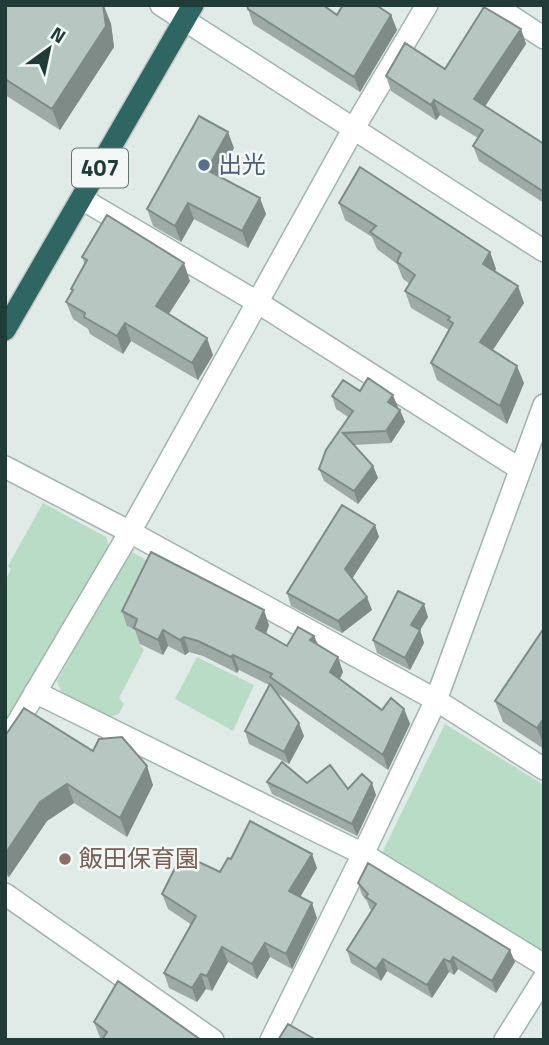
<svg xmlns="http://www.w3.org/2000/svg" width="549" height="1045" font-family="'Titillium Web','Noto Sans JP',sans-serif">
	<rect width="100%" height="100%" fill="#e0ebe8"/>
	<path fill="#b9dcc7" d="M43,503L106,537L109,547L5,725V581L11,569L8,566Z
		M132,552L157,566L128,626L142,634L140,644L144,650L119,698L124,704L119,714L110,717L62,694L57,681L126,557Z
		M197,657L254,685L233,731L175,699Z
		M445,724L544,785V954L381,855Z"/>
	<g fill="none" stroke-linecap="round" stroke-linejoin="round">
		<defs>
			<path id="minor" d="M161,5L544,251
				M494,5L544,38
				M82,199L257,302L520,469
				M5,467L130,532L436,700L544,769
				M35,692L363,854L544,965
				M5,744L130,532L354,128L427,5
				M5,894L213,1040
				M271,1040L363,854L436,700L544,405
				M505,1040L544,978"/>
			<path id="highway" d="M5,330L193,5"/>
		</defs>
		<use href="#minor" stroke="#a3b3af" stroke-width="24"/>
		<use href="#highway" stroke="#c1c8c7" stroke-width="24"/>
		<use href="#minor" stroke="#fff" stroke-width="21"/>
		<use href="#highway" stroke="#2e6762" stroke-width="21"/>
	</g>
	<path fill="#9daaa6" d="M5,5H104L111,24L114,47L60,130L5,95Z
		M248,9L337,15H391L397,30L360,92L253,24Z
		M521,29L526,44L485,106L544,144V203L479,161L473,146L478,138L440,115L436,120L391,91L386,76L445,69Z
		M234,148L218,176L266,214L248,248L194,219L181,242L153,226L147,209Z
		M339,203L490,252L496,269L495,271L524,303L493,350L524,383L507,424L437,380L431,363L449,330L411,308L405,291L410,284L403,279L397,264L377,249L372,237L345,220Z
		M82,257L190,281L169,314L213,355L198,380L131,341L123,354L90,334L88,329L73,319L66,302L72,292L71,289L85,265Z
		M360,391L398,407L405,422L391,443L354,445L373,466L378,478L358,504L324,481L319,469L348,417L336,409L332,396Z
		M375,525L379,537L352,578L372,610L342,633L291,606L287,593Z
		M122,611L269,625L266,634L287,646L314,636L318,644L343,672L340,679L382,710L404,709L410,724L388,770L277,693L304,736L289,764L249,744L245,731L269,685L239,670L237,673L203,656L189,652L185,655L168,646L163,655L140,644L135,630L127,626Z
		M428,617L420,630L424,643L410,670L377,653L373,640Z
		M544,628V749L503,722L495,701Z
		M5,736L93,751L153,785L127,837L74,803L47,821L9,877L5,875Z
		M267,782L307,783L348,789L376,795L357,836L272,794Z
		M231,859L317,868L300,897L317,918L292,969L270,957L257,979L228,962L212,991L206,989L197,1002L169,988L164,973L192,925L168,909L162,894L220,872Z
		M358,883L515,962L496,993L458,969L454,975L449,972L432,998L387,971L381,981L351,963L347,950L372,910L370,909L367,901L362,895Z
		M94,1022L201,1040H102L100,1038Z"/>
	<path fill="#7f8b87" d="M103,5L111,24L114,47L60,130L52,109Z
		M391,15L397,30L360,92L354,77Z
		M521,29L526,44L480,114L474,99Z
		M434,100L440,115L436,120L431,105Z
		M228,132L234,148L213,186L207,170Z
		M260,198L266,214L248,248L242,231Z
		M188,203L194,219L181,242L175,226Z
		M490,252L496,269L489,281L483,264Z
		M184,263L190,281L162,324L156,306Z
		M518,286L524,303L486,360L480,342Z
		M125,323L131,341L123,354L117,336Z
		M207,338L213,355L198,380L192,363Z
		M517,366L524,383L507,424L500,406Z
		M393,395L398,407L393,415L388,402Z
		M400,410L405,422L391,443L386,431Z
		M373,466L378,478L358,504L354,491Z
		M375,525L379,537L350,582L345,569Z
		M367,597L372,610L342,633L338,621Z
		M424,604L428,617L420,630L424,643L410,670L405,658L411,625Z
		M264,610L269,625L262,644L256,628Z
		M163,630L168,646L163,655L158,640Z
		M314,636L320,651L310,640Z
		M184,637L189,652L185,655L180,640Z
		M233,655L239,670L237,673L231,657Z
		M338,657L343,672L335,687L330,672Z
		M404,709L410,724L388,770L383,755Z
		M544,718V746L537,728Z
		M299,723L304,736L289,764L284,752Z
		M147,766L153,785L127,837L120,818Z
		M372,783L376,795L357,836L352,824Z
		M67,784L74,803L47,821L9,877L5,866V854L40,802Z
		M312,854L317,868L295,906L289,891Z
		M312,903L317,918L292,969L286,954Z
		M265,943L270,957L257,979L252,964Z
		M222,947L228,962L212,991L207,976Z
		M510,950L515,962L496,993L492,981Z
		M453,957L458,969L454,975L450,962Z
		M383,959L387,971L381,981L376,969Z
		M444,959L449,972L432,998L427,985Z
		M201,974L206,989L197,1002L192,988Z"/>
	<path fill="#b6c6c1" stroke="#7f8b87" stroke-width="2" d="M5,5H103L106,26L52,109L5,79Z
		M247,5H323L337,15L343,5H376L391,15L354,77L248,9Z
		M484,7L521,29L474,99L544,144V192L473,146L483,130L434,100L431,105L386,76L405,43L445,69Z
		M199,116L228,132L207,170L260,198L242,231L188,203L175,226L147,209Z
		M360,167L490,252L483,264L518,286L480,342L517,366L500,406L431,363L453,323L448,320L450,317L405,291L415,275L397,262L401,253L370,232L376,226L339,203Z
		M107,215L184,263L156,306L207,338L192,363L125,323L117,336L84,317L85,313L66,302L73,290L71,289L87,260L82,257Z
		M368,378L393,395L388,402L400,410L386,431L343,433L373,466L354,491L319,469L326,450L353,411L332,396L343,380L360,391Z
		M342,505L375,525L345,569L367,597L338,621L287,593Z
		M151,552L264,610L256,628L287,646L298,627L314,636L310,640L338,657L330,672L382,710L391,698L404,709L383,755L270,677L272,674L233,655L231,657L198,641L184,637L180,640L163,630L158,640L134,628L137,619L122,611Z
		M398,591L424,604L411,625L420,630L405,658L373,640Z
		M544,628V718L537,728L495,701Z
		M270,684L299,723L284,752L245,731Z
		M24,708L93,751L99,739L122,737L147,766L120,818L67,784L40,802L5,854V736Z
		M282,762L307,783L330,765L348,789L362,774L372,783L352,824L267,782Z
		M250,821L312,854L289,891L312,903L286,954L265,943L252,964L222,947L207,976L201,974L192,988L164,973L196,916L162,894L182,854L220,872L228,858L231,859Z
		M368,863L510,950L492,981L453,957L450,962L444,959L427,985L383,959L376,969L347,950L376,904L366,897L368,894L358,883Z
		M118,981L201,1040H102L107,1032L94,1022Z
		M288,1024L316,1040H278Z"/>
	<circle fill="#5c6f8a" stroke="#f1f8f5" stroke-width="2.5" cx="204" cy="165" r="7"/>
	<circle fill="#8d6e63" stroke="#f1f8f5" stroke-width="2.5" cx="65" cy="859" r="7"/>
	<g text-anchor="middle" stroke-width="5" stroke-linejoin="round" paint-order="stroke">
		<rect fill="#f1f8f5" stroke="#5f7470" stroke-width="2" x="72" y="148.5" width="56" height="39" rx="5"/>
		<g font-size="23" font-weight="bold" fill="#213b37">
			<text x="100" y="176">407</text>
		</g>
		<g font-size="24" fill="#4e5e75" stroke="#f1f8f5" text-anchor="start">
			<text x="218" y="173">出光</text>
		</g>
		<g font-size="24" fill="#785e54" stroke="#f1f8f5" text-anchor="start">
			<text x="79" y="867">飯田保育園</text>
		</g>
	</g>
	<rect width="549" height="1045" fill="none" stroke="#213b37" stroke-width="14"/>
	<g transform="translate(49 49) rotate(33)" stroke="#f1f8f5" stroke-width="5" paint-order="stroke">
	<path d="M0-5L12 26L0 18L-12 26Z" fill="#213b37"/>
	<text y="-10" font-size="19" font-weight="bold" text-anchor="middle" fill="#213b37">N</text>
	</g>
</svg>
